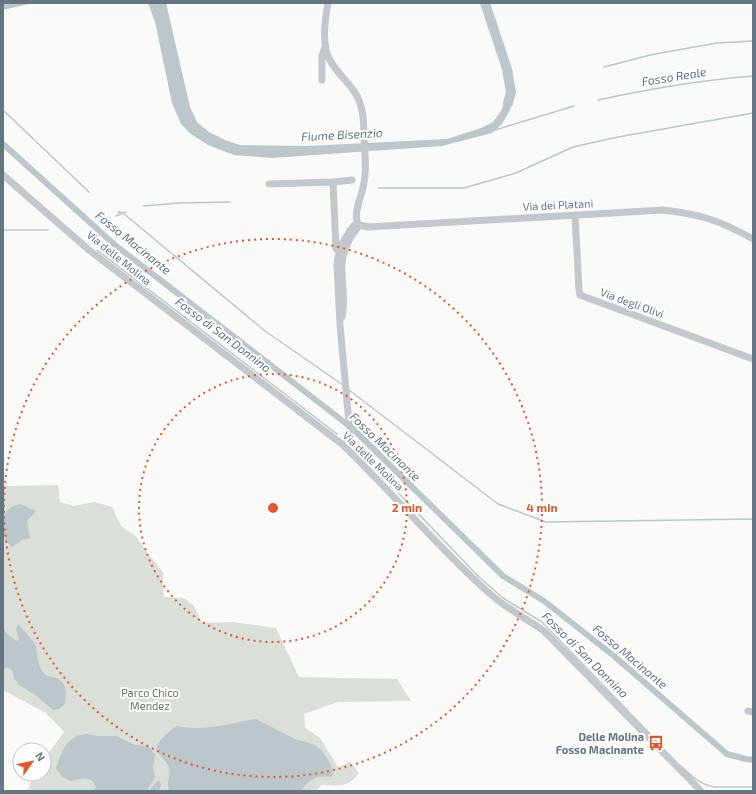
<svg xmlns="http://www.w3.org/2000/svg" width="756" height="794" font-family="'Exo 2',sans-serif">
	<rect width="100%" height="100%" fill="#fafaf8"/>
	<path fill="#dadfd7" d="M58,485L60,502L74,506L95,502L112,507L121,526L136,536L149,555L163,572L164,597L184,598L194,606L202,623L233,622L276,628L299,677L397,679L411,701L338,702L304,714L305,728L320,738L338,767L350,762L359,773C347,789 339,785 321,785L316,791H21L29,789L33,774H44V759L64,732L46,713L3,690V486Z"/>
	<path fill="#bbc7cb" d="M3,3H33L3,10Z
		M148,3H166L190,107L197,122L209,132L225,140L240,145L306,146L447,139L481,128L493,122L501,111L505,101L507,90L514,92L510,110L502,124L492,133L442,146L272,158L234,155L208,145L191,134L181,124L172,103L155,22Z
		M20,504L36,511L27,521L29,534L31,538L22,540L12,547L5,540C3,524 0,507 20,504Z
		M19,625C24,631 32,638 35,645C38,653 37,663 42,671C47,680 59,674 64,685C67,691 65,698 65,704L59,709L53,710L38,697L19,685L14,678L12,670L7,667L3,670V626L6,633L17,641L19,639L16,629L17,626Z
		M256,719L295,739L315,745L323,752L330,763L333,774L331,777C318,775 308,779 301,791H169C166,780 171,776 169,768C168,762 159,755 156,750C157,741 169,731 177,726C205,732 229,723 256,719Z
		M87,734L98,736H116L135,745L148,746L155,754L153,767L155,777L148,789L150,790L156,782L159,781L161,784L159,791H93L96,788C94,775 80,778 71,781L62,777L56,768C63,750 65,736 87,734Z"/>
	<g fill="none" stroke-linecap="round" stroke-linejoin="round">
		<path stroke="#bbc7cb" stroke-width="1.5" d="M604,67L650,55L717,43L753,41
			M598,100C649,89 700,80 753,76
			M3,110L89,192
			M495,130L574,106
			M378,188H464L516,173L573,147L618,137L753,113
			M144,206L179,203L230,202
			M118,212L123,213L265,331L343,385
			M116,216L126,212
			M3,230H48
			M97,250L337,434
			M349,390L498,504L546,522L753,519
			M358,451L479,577L503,598L542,622L658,742
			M681,766C692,776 699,784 714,787H753"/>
		<path stroke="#bbc7cb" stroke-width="6" d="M3,144L115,245L352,428L503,576L544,601L614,656L727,754L746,759L753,760"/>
		<path stroke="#bbc7cb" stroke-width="10" d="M485,3L507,69L511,92L508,103"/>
		<path stroke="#c3c8cc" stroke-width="7" d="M328,3C325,21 321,43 330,60C340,79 358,87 362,111C364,120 364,130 364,139C365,155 367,172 363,187C361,199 352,215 359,225
			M322,80V56L325,47
			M3,175L89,250L343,445C393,493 437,547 489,593C505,608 526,618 544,631L701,791
			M269,184L333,182
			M575,215L579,290L580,295L753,359
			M359,225L368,227L663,210C700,214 721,221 753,239
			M344,251L336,249L333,182L352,180
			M342,317C346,299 341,282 342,264C343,251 350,237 358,227
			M343,445L348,439L350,434L340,325L337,265C338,249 346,234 357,222
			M748,711L753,712"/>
	</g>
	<g fill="none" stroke="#e4572e" stroke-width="2" stroke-dasharray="2 4">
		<circle cx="273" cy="508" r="134"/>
		<circle cx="273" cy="508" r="269"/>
	</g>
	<defs>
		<symbol id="bus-bare" viewBox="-9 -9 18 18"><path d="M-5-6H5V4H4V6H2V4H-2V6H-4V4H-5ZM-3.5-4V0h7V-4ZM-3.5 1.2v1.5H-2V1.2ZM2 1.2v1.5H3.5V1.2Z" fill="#e4572e" stroke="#fff" stroke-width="2.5" paint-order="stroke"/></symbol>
	</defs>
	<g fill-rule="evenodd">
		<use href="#bus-bare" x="645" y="732" width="22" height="22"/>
	</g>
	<g text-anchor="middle" stroke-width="4" stroke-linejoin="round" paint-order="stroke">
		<g font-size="11" fill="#657683" stroke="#fff">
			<text transform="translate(558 205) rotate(-3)" y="4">Via dei Platani</text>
			<text transform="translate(119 258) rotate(39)" y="4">Via delle Molina</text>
			<text transform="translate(632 303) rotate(20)" y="4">Via degli Olivi</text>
			<text transform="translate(373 461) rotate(44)" y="4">Via delle Molina</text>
		</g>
		<g font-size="11" fill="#687a64" stroke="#fff">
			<text x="150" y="697">Parco Chico<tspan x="150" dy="13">Mendez</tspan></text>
		</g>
		<g font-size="11" font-weight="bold" fill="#657683" stroke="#fff" text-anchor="end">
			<text x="644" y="741">Delle Molina<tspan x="644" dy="13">Fosso Macinante</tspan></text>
		</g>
		<g font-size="12" font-style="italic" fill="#60757c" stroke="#fff">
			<text transform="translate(674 77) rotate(-9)" y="4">Fosso Reale</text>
			<text transform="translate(342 135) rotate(-3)" y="4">Fiume Bisenzio</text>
			<text transform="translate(133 243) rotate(39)" y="4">Fosso Macinante</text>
			<text transform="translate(223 335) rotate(37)" y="4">Fosso di San Donnino</text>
			<text transform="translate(385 447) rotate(44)" y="4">Fosso Macinante</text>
			<text transform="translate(585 655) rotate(45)" y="4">Fosso di San Donnino</text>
			<text transform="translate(630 657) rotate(40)" y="4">Fosso Macinante</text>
		</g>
	</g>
	<circle cx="273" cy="508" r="6" fill="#e4572e" stroke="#fff" stroke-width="2"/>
	<g font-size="12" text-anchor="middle" font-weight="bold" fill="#e4572e" stroke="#fff" stroke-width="4" stroke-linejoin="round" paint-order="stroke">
		<text x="407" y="512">2 min</text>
		<text x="542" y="512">4 min</text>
	</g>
	<rect width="756" height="794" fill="none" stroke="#657683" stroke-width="8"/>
	<g transform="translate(32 762) rotate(57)"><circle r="19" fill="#ffffff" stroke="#c1c8cd"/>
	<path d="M0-3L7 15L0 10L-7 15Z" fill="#e4572e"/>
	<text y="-6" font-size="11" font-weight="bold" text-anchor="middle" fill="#657683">N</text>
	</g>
</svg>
